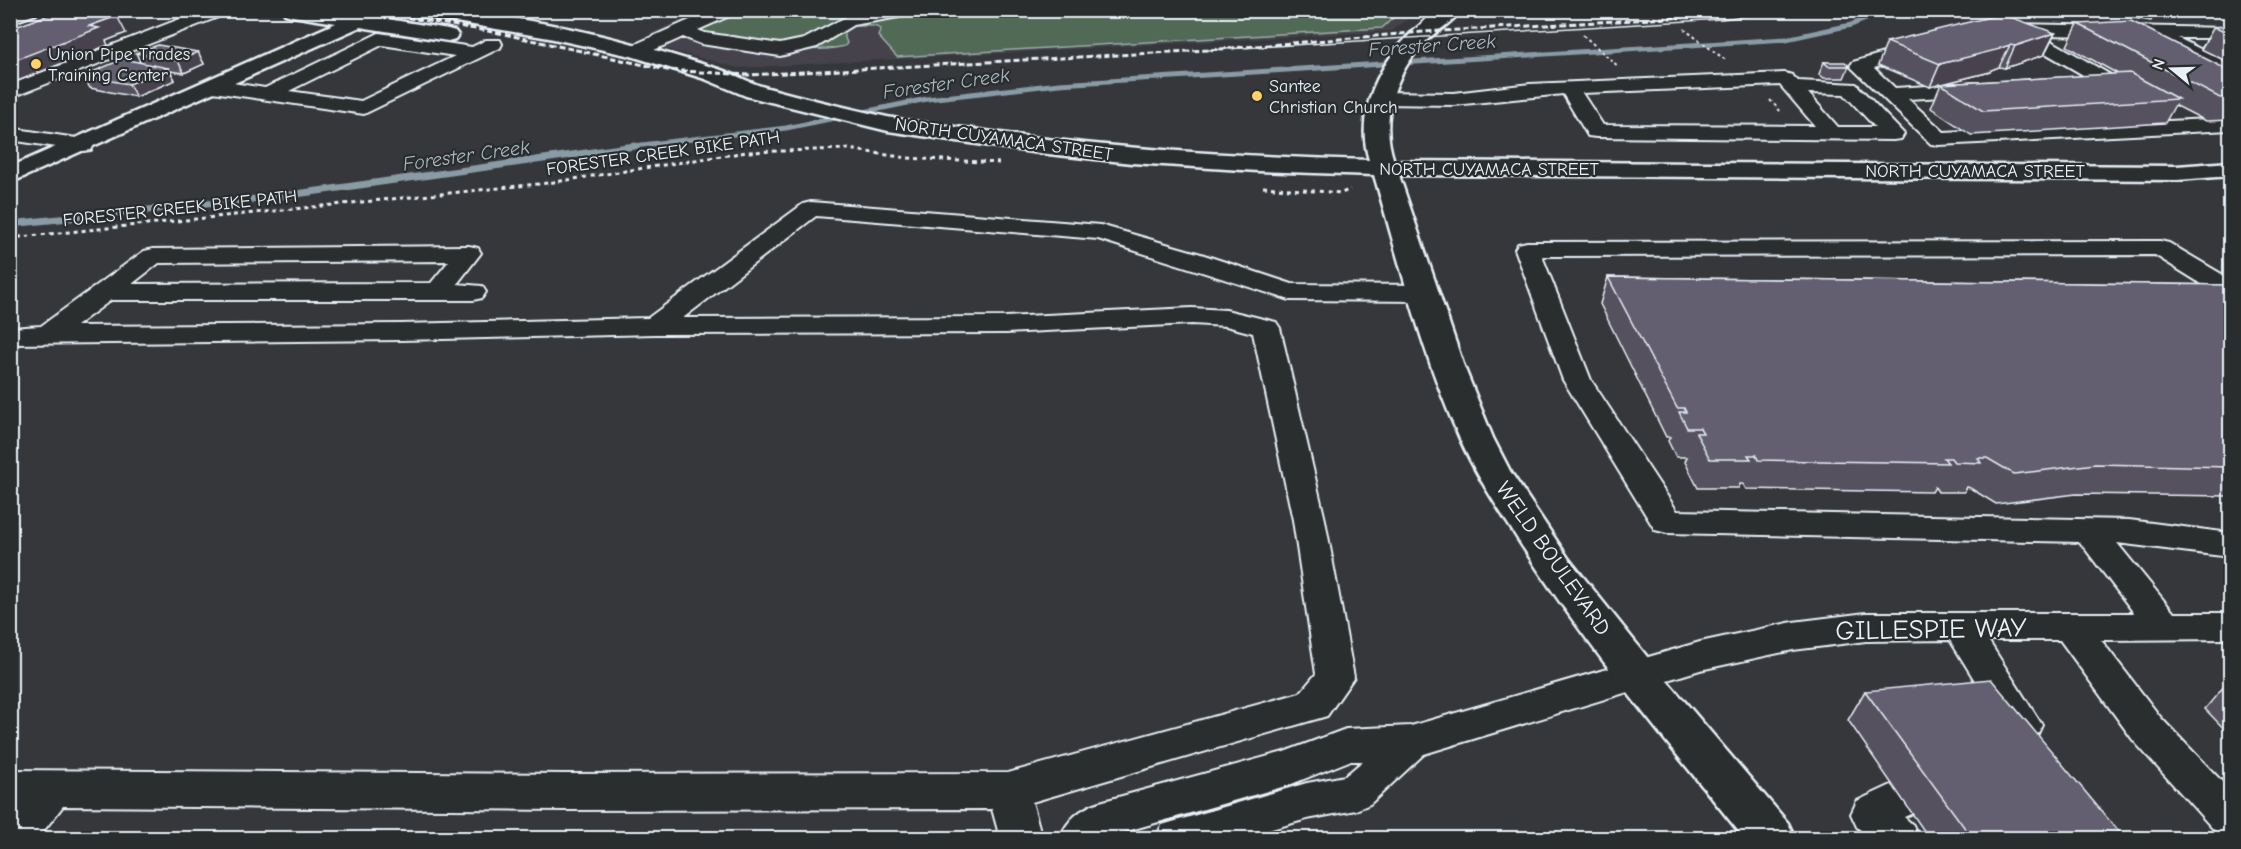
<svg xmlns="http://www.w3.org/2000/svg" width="2241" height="849" font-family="'Comic Neue',sans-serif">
	<rect width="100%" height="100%" fill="#36373b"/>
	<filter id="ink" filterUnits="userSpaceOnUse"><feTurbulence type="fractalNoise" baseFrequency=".0167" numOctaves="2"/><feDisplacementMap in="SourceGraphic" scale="12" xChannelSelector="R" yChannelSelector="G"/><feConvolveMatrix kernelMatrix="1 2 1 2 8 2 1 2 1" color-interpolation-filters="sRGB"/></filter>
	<g filter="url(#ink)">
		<path fill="#44434b" d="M689,10L1418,11L1392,31L738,68L643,43L657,36L649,34L699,12Z"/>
		<path fill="#516a57" stroke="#9caea8" stroke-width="1.5" d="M738,10L1401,11L1382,28L897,57L878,36L881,29L874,26H849L843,33L847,43L845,46C809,55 731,45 697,31Z"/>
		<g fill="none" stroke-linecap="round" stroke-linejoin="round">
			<path stroke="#899ba5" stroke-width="5" d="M625,147L786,128L927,99L1059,84L1786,39L1851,25L1888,10"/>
			<path stroke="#899ba5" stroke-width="7" d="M10,224L275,197L635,146"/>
			<defs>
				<path id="minor" d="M203,10H228L226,14L10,98V85Z
					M462,10H484L463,22L457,21L454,17Z
					M712,10H736L734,14L698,30L705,33L780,44L804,39L848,16L878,10H919L911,15L853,25L817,47L780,56L701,44L683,37L643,55H629L627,51L629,47Z
					M2006,24L2230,28V38H2178L2230,64V77L2163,45L2161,41L2163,37L2041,35L2137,90L2140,94L2137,98H2123L2014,35L2000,33L1997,29L2000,25Z
					M379,33L472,47L486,40H500L502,44L500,48L364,114L213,92L206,90L203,86L206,82L213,80L265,88ZM382,45L455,56L361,101L289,91Z
					M1918,43L1925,45L1927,49L1925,53L1874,68L1895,88L1978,83L1985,85L1988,89L1985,93L1978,95L1908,99L1944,132L2230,118V130L1939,145L1931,144L1850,66L1853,62Z
					M1785,73L1792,75L1798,81L1856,84L1904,134L1901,139L1893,140L1596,137L1588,136L1563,94L1454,105L1380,104L1373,102L1370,98L1373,94L1380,92L1454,93L1530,84ZM1780,85L1815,126L1603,125L1582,93ZM1808,93L1844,94L1875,127H1838Z
					M10,128L83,139L91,140L94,145L91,150L83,151L10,140Z
					M811,202L1100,225L1201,254L1292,284L1423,285L1432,287L1436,293L1432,299L1423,301L1290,300L1098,239L816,216L683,318L1006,317L1192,308L1226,310L1276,322L1280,328L1325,520L1354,677L1327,716L1032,802L1042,838H1000L992,809L564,810L63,806L38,838H10V810L14,806H10V770L564,774L1008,773L1300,693L1316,674L1293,520L1253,333L1226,326L1192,324L1006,333L655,334L401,340L10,344V328L41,326L144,251L153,249L469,246L478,248L481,253L457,284L482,286L486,292L482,298L473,300H111L76,326L401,324L648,318L803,204ZM449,261L431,283L132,284L159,263Z
					M2160,241L2169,243L2230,279V298L2221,296L2155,255L1542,256L1591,380L1677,511L2129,520L2230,533V557L2117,543L2174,613H2230V639L2101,640L2161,718L2230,790V836L2215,831L2133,740L2060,640H1988L2042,725L2037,736L2023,741L2009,736L1950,640L1866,641L1793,650L1700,670L1424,754L1370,804L1356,810L1307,819L1240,838H1156L1162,825L1307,783L1345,776L1363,761H1349L1289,785L1113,835L1109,838H1060C1067,820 1081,808 1100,802L1284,752L1346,729L1411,726L1700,642L1793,622L1866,613H2134L2080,542L1667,533L1655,530L1563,380L1515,249L1518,244L1527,242Z
					M1898,782L1913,787L1919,800L1913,813L1904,817L1913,825L1919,838H1870L1857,827L1851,814L1857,801Z"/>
				<path id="major" d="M283,10L361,13L369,16L448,29L455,31L458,35L455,39L448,41L360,27L10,183V167L336,23L292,16L285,14Z
					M412,10C513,10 622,38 718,69C734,74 748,82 764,87C804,98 846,108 887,117C917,123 949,126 979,130C1109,149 1238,156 1369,160C1354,112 1380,60 1417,28C1423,23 1430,14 1438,11C1444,9 1455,10 1461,10C1453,23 1437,30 1426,41C1395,72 1379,119 1394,161L2177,166L2230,162V176L2177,180L1399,175L1463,364L1493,438L1510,471L1568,558L1652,663L1788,823L1795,838H1744C1664,738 1580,639 1512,530C1493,500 1474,471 1460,439C1422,355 1400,263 1374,175L1258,171L1132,163L1039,153L888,131L746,96L705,79L631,56L549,38L421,16L414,14Z"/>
				<path id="highway" d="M10,10H38L36,14L10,23Z"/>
			</defs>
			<use href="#minor" stroke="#e8f1f8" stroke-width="4"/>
			<use href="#major" stroke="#e8f1f8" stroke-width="5"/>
			<use href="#highway" stroke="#e8f1f8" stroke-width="5"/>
			<path stroke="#e8f1f8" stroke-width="2" stroke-dasharray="3 3" stroke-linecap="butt" d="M1684,29L1727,61
				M1583,35L1619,67
				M1770,100L1781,112"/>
			<path stroke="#e8f1f8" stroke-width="3" stroke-dasharray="4 4" stroke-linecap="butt" d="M1263,187L1342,193L1350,189
				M10,238L548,183L747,152L848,149L907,158L999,163"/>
			<use href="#minor" fill="#2a2d2e" fill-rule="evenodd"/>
			<use href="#major" fill="#2a2d2e" fill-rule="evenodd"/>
			<use href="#highway" fill="#2a2d2e" fill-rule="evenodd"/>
			<path stroke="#e8f1f8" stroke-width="1.5" d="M1208,50L1722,19L1791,10"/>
			<path stroke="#e8f1f8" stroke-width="3" stroke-dasharray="6 3" stroke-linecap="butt" d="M363,10L499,33L667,70L749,75L1208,50L1423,32L1703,16L1760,10"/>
		</g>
		<path fill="#56515f" stroke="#e8f1f8" stroke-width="1.5" d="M2086,10H2156L2151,21Z
			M2078,24L2230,71V120L2206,121L2175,105L2165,123L1971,135L1931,108L1941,84L2118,74L2067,46Z
			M2230,26V63L2201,49L2214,27Z
			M2055,33L2044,55L2005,68L1999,67L1991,70L1990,72L1930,87L1878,65L1887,42Z
			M198,52L204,64L184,73L170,71L175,80L136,97L90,88L83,76L140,62L136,53Z
			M1824,62L1849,66L1844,78H1824L1819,74Z
			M1608,277L2230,285V496L2076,494L1996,504L1970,488L1967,487L1964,492H1938L1935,487L1932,492L1746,489L1743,484H1740L1739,488H1698L1685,462L1687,457H1676L1668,441L1670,437H1666L1600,304Z
			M2230,679V735L2205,709Z
			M1865,691L2124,838H1929L1848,720Z"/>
		<path fill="#46424e" stroke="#e8f1f8" stroke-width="1.5" d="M117,16L126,33L106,41L108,45L10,84V62L89,26Z
			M2055,33L2044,55L2005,68L2015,46Z
			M2010,45L1999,67L1991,70L1990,72L1930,87L1940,64Z
			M198,52L204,64L184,73L178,61Z
			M168,68L175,80L136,97L129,84Z"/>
		<path fill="#645e6f" stroke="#e8f1f8" stroke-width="1.5" d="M61,10H85L117,16L89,26L99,28L10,62V29Z
			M2002,14L2055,33L2015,46L2010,45L2000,48V49L1940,64L1887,42Z
			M2131,21L2230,71V97L2220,98L2078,24Z
			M2230,26V35L2214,27Z
			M158,45L198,52L178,61L136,53Z
			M123,59L168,68L129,84L83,76Z
			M1824,62H1845L1849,66H1828Z
			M2130,73L2178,99L1983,111L1941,84Z
			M1608,277L2230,285V467L2095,464L2014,474L1987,458H1978L1981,463L1954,462L1951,458H1944L1948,463L1758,460L1756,455H1748L1751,459H1710L1696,433H1703L1700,428H1687L1679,412H1686L1684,408H1677Z
			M1991,679L2124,838H1972L1865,691Z"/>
	</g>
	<g fill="#ffd166" stroke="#2a2d2e" stroke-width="2">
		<circle cx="36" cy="64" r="6"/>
		<circle cx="1257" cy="96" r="6"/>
	</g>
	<g text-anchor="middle" stroke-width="4.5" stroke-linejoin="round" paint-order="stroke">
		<g font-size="18" fill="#e8f1f8" stroke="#2a2d2e" text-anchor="start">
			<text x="48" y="60">Union Pipe Trades<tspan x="48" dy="21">Training Center</tspan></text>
			<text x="1269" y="92">Santee<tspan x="1269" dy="21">Christian Church</tspan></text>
		</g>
		<g font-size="18" fill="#e8f1f8" stroke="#2a2d2e">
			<text transform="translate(1004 139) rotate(8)" y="6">NORTH CUYAMACA STREET</text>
			<text transform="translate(663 153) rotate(-8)" y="6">FORESTER CREEK BIKE PATH</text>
			<text x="1489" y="175">NORTH CUYAMACA STREET</text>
			<text x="1975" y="177">NORTH CUYAMACA STREET</text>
			<text transform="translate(180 208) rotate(-6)" y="6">FORESTER CREEK BIKE PATH</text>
		</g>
		<g font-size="20" font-style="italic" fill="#a8b8c1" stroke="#2a2d2e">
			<text transform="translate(1432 45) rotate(-4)" y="7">Forester Creek</text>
			<text transform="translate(946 83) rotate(-8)" y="7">Forester Creek</text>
			<text transform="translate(466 155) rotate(-8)" y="7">Forester Creek</text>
		</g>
		<g font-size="22" fill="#e8f1f8" stroke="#2a2d2e">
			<text transform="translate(1554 558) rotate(55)" y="8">WELD BOULEVARD</text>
		</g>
		<g font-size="27" fill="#e8f1f8" stroke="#2a2d2e">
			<text transform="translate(1931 629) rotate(-1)" y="9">GILLESPIE WAY</text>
		</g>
	</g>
	<rect width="2241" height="849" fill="none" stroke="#2a2d2e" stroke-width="36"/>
	<rect x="18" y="18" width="2205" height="813" fill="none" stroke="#e8f1f8" stroke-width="2" filter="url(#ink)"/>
	<g transform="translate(2172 69) rotate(289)" stroke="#2a2d2e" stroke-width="4.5" paint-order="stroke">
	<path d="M0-4.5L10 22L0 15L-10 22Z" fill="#e8f1f8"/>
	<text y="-9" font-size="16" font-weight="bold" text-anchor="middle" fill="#e8f1f8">N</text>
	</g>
</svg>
